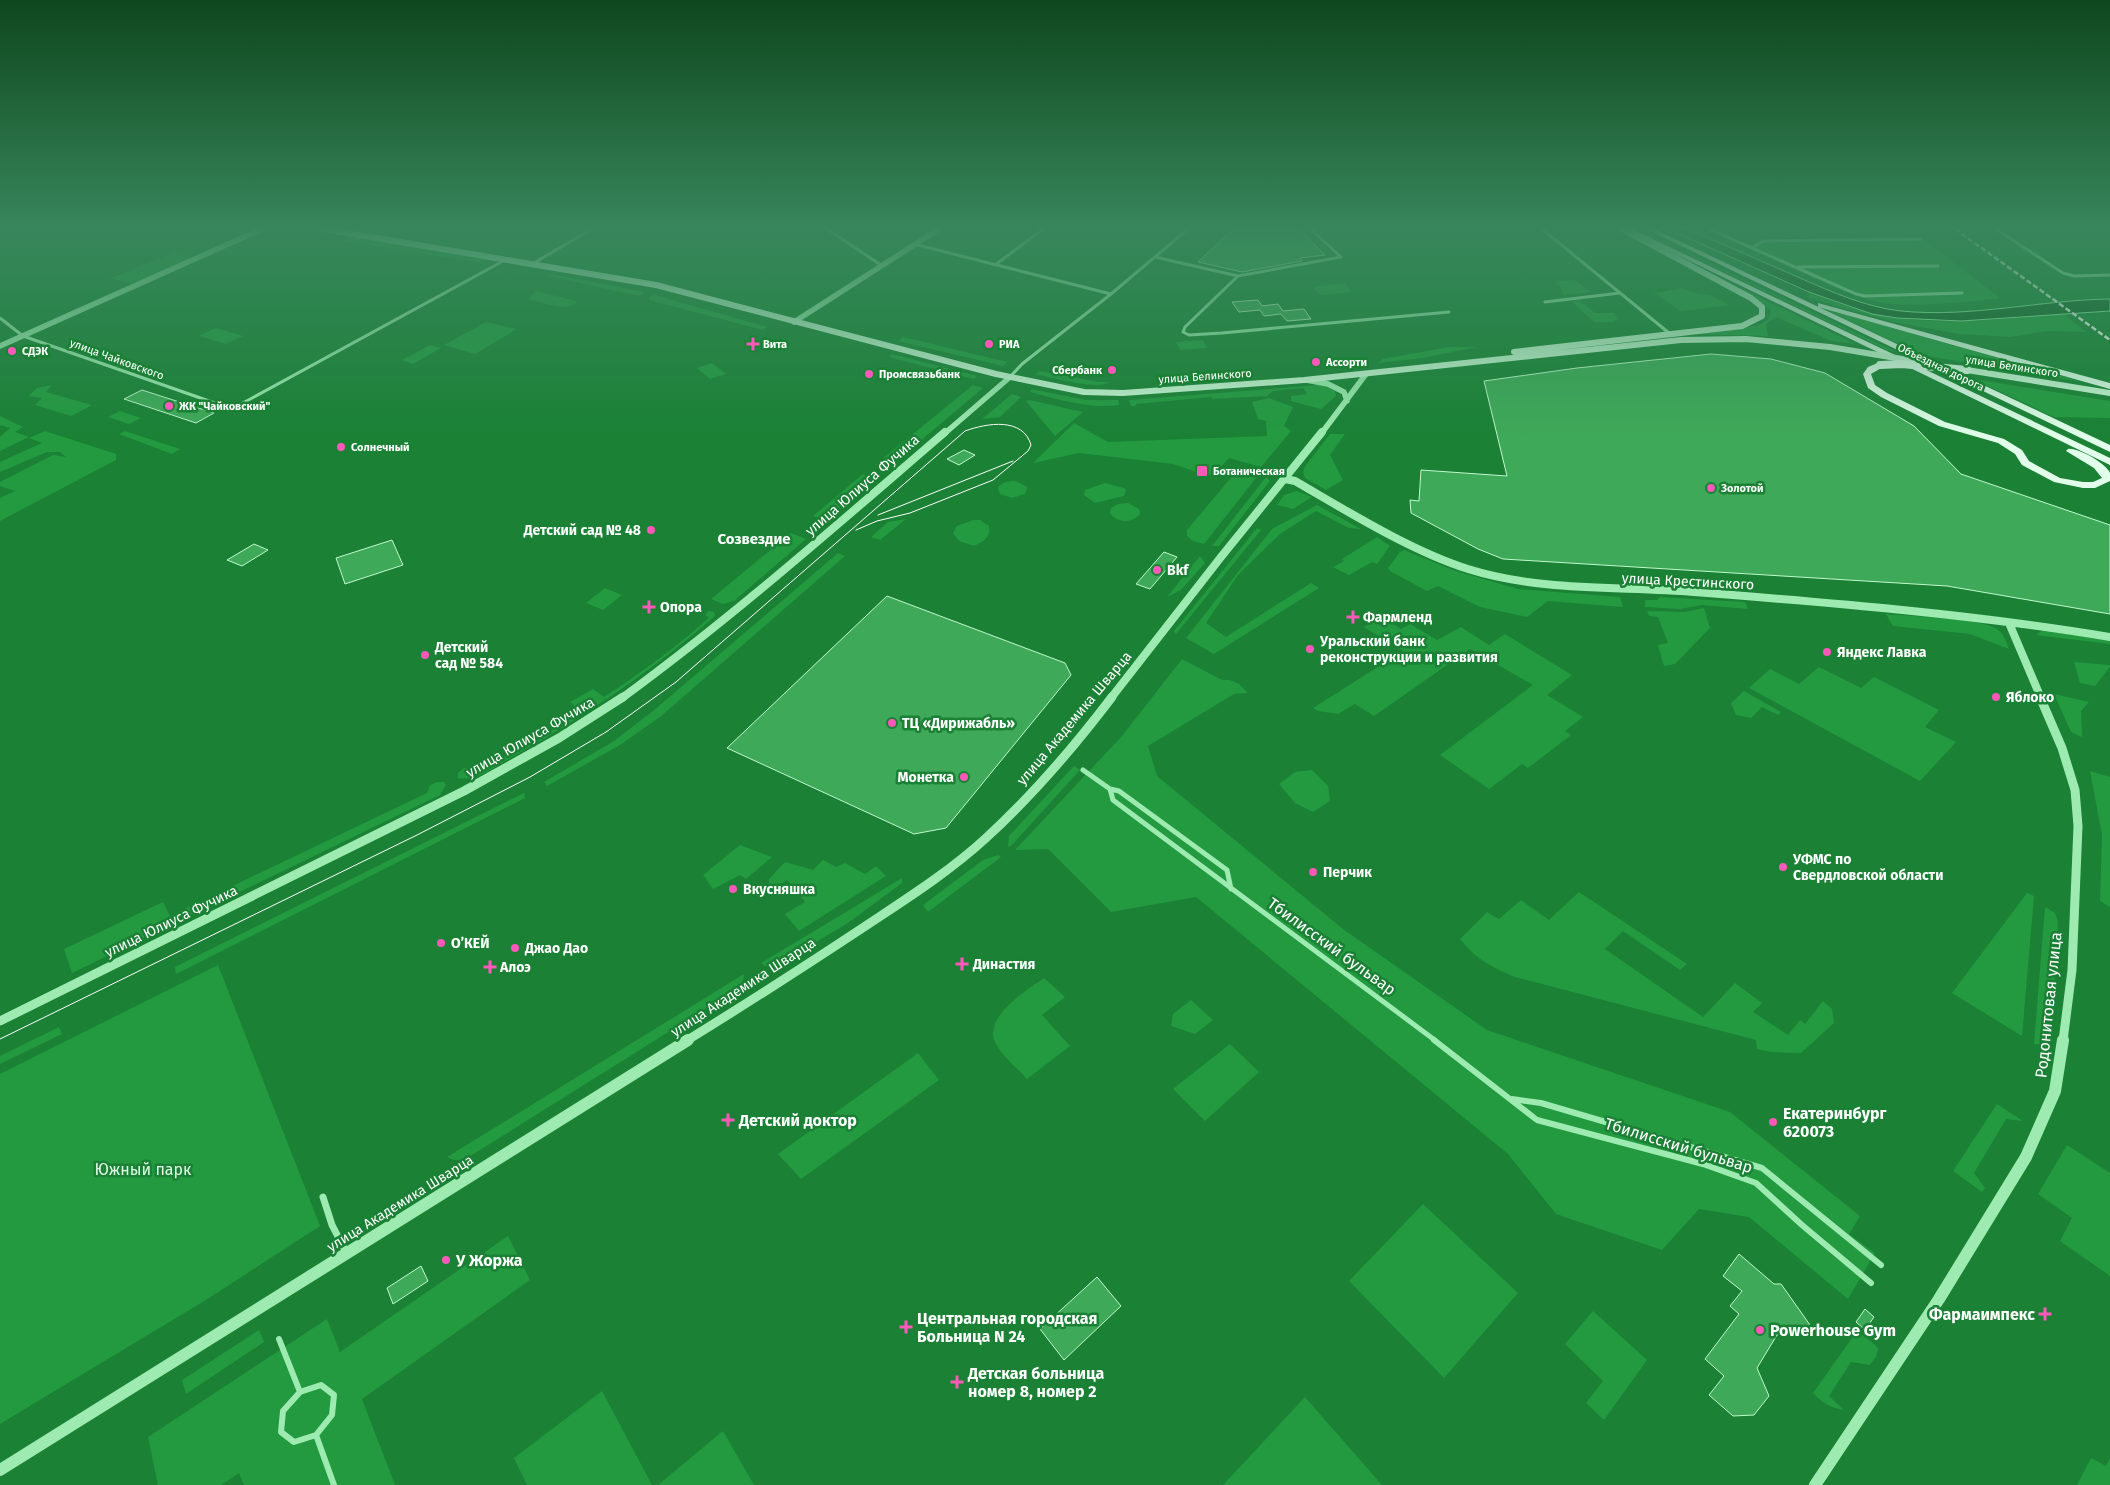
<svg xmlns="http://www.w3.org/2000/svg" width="2110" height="1485" font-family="'Fira Sans',sans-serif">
	<rect width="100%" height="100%" fill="#1a8135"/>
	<path fill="#239a40" d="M1635,229H1638L1894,351L1887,350Z
		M351,237L488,260L482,263L344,241Z
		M1922,238L2000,298C1965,302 1928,306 1893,304C1855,302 1795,268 1759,252L1754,247L1762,240Z
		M176,252L196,257L131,284L111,278Z
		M551,274L644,292L639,296L548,276Z
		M1574,280L1592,292L1564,295L1557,281Z
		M1345,283L1352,292L1320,295L1313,287Z
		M1732,284L1856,344L1831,341L1776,317L1766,324L1768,336L1687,334L1757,326C1765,322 1770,320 1771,311L1757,299Z
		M1683,288L1698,294L1710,295L1729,305L1681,311L1654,293Z
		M536,291L576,301V303C563,312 542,302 528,299Z
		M1809,292C1829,300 1849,308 1871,313C1933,328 2001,319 2064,314L2086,332L2049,331L2009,337L1960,334L1893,322L1809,298Z
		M655,295L767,327L763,330L649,300V297Z
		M1579,300L1595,313H1614L1618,319L1612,322H1594L1572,302Z
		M1822,308L2082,382L1922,355Z
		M486,322L517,329L475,354L444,345Z
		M216,328L243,336L226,344L199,336Z
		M903,337L1007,362L1003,366L898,341Z
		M1203,340L1207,348L1180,350L1176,342Z
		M430,345L441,348L413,364L402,360Z
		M1449,347H1477L1423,358L1378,363L1383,359Z
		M892,354L977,376L974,379L889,357Z
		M712,363L726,374L710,379L697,368Z
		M1039,371L1099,382H1110C1097,391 1050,377 1035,374Z
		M1973,379L2110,401V418L2054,417Z
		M52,385L46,392L92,405L71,416L35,405L42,398L28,396L37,388Z
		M973,385L983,388L887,469L875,465Z
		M1318,385L1327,386L1335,391L1336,396L1321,409L1291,401V396L1307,394L1303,388L1273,391L1267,396L1213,399L1211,397L1136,404L1135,406H1131L1129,400Z
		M1031,389L1086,400H1118L1119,405C1089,409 1060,400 1030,392Z
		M1012,394L1021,397L1000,417L982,419Z
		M1269,398L1293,407L1284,426L1291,431L1261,467L1229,458L1214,474L1205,475L1173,464L1079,453L1033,463L1074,423L1108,442L1267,436L1266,421L1258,419L1252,402Z
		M1029,400L1083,412L1055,436L1026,401Z
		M120,411L141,418L129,424L108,417Z
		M0,416L23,427L15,432L29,437L0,451V437L10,428L0,425Z
		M45,431L116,454V460L0,521V498L15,491L0,486V482L53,455L66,457L60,452H47L0,472V462L42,443L29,438Z
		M125,431L180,449L172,454L119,434Z
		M1330,434H1345L1330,455L1343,480L1326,490L1305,478L1303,472L1306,465Z
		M1239,468L1260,473L1204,544L1193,541L1187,536V530Z
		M863,474L875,480L826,521L813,516Z
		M1266,477L1270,481L1219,546H1212Z
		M1015,481L1026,486L1027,488L1025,494L1012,498L1000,494L998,488C1001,482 1009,481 1015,481Z
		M1105,483L1124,488L1126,490L1124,496L1095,503L1084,495L1085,490Z
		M1297,491L1312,497L1293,509L1277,505L1284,495Z
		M1128,503L1139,509L1140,514C1132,524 1117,523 1110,513L1111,508L1118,504Z
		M1317,505L1361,529L1349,528L1316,511L1280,534L1238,575L1206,623L1226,637L1311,583L1319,588L1214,654L1186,638L1272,529Z
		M906,519L880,540L871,537L888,522Z
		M973,520H980L989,526C991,537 983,542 974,546L959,541L953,533L957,526Z
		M1257,528L1261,530L1176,634L1174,631Z
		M791,533L806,539L734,601L723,604L711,599Z
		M1377,537L1390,546L1377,564L1372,562L1349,575L1333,567L1344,561L1342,559Z
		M1404,550L1453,570L1518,589L1620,597L1623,607L1548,601L1527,617L1480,607L1438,586L1427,591L1390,571L1388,568L1400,552Z
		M838,553L845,556L660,717L620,745L547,786L544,782L614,741L653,711Z
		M1200,556L1205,563L1181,590L1167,597Z
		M605,588L622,595L603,610L586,603Z
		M1660,597L1745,602L1748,609L1702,605L1680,609L1645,607V600H1657Z
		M1704,608L1710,628L1675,664L1664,666L1658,645L1668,643L1658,617L1649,616L1647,611L1685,612Z
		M708,611L714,612L715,616C653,670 586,716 514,756C497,765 477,782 458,778V773L464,768L473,767L476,770L541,737L581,712L570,702L593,689L604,697C641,673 676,647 709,618L705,615Z
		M1886,614C1909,616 1980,618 1997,629C2004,633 2006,642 2009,649L1970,634L1893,626Z
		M1387,620L1401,629L1410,624L1437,640L1461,627L1489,645L1505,634L1572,675L1547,695L1583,717L1565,731L1571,735L1528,768L1522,764L1489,789L1440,755L1533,685L1470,649L1374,716L1355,704L1338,714L1318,711L1313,708L1403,651L1364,627L1374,621L1380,625Z
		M2043,630L2110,641V644L2036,635Z
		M1182,659L1222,680H1230L1239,684L1248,693L1234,694L1148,746L1157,776L1343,929L1487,1030L1730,1112L1860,1216L1849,1234L1875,1253L1848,1299L1749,1217L1699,1209L1662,1250L1556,1214L1508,1154L1196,897L1111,912L1048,849L1015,850L1122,736Z
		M2074,662L2110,665V667L2095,686L2080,683Z
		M1819,667L1861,688L1874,677L1939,710L1925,727L1956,742L1920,781L1749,688L1770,669L1799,684Z
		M1744,691L1781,712L1778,715L1762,707L1751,718L1736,715L1731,703Z
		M2054,694L2089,702L2081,711L2082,737L2071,732Z
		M1074,766L1080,770L1012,845L1008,847L1009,836Z
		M1312,770L1328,786L1330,801L1313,812L1295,803L1279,784L1295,772Z
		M2090,771L2110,777V907L2100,901L2102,835Z
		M437,782H444L446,785L440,795L72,973L64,949L163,902L170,916L427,793L430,785Z
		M524,793L525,798L176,974L175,967Z
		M740,845L772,857L746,879L740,875L713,889L703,875Z
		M998,855L1001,857L928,912L923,905L983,860Z
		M823,860L836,867L845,863L865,874L876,866L886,876L799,931L785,914L805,902L787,880L768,892L769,879L785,862L813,870Z
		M902,878V883L848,923L776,966H765L761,963Z
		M1579,892L1687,964L1680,970L1623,931L1605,949L1703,1017L1735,983L1762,1003L1753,1012L1788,1035L1800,1020L1805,1024L1823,1001L1832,1009L1834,1023L1801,1053L1771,1052L1757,1049L1756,1040L1515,977C1491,967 1476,959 1460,939L1487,912L1499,919L1521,900L1549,920Z
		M2027,893L2034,896L2022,1036L1952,993Z
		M2045,907L2055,913L2058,922L2051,1041L2044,1045L2034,1044Z
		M218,965L320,1226L206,1300L0,1424V1074Z
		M744,974C745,989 721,999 710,1006L464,1160H454L447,1157Z
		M1044,978L1065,997L1042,1015L1070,1046L1027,1079C1017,1068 1003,1057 996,1044C981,1018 1027,990 1044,978Z
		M1191,1000L1213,1020L1195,1034L1171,1026L1173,1014Z
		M59,1027L62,1034L0,1064V1056Z
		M1230,1044L1259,1072L1205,1121L1173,1089Z
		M918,1053L939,1080L801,1179L778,1154Z
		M1997,1104L2023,1121L2006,1119L1974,1173L1985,1188L1982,1192L1953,1171Z
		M2067,1145L2110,1173V1276L2060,1241L2072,1218L2038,1194Z
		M1423,1204L1518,1293L1444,1378L1349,1281Z
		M508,1236L530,1280L362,1399L395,1485H244L239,1473L221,1485H158L148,1437L327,1319L340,1352Z
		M1593,1311L1647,1360L1604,1420L1586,1403L1603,1381L1565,1344Z
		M259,1330L264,1342L186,1394L182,1380Z
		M1857,1331L1874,1344L1878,1349L1876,1357L1870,1365L1851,1362L1829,1396L1844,1410C1831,1408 1822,1403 1813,1393Z
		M602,1391L652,1485H527L514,1458Z
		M1305,1397L1382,1485H1223Z
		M723,1431L754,1485H658Z
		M2091,1458L2106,1466L2110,1458V1485H2077Z"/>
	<path fill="#115f26" stroke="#90eda6" d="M1668,229H1688C1725,245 1763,262 1800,278C1832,292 1865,307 1901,311C1971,318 2040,300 2110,299V311L1961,321L1897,318L1872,314L1809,292Z"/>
	<path fill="#3ea958" stroke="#c2f8cf" d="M1233,229H1299L1325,255L1300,258L1302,261L1242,272L1198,262Z
		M1258,300L1262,306L1278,304L1283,311L1304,309L1311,319L1287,321L1281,314L1264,316L1260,310L1239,312L1232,302Z
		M1711,354L1771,359L1825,373L1914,426L1961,474L2110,525V614L1947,586L1503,559L1478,549L1411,513L1410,500L1419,501L1421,470L1507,476L1484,381L1577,368Z
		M142,390L214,413L196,423L124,399Z
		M964,450L975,455L959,465L947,459Z
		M392,540L403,565L345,584L336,558Z
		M254,544L268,550L242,566L227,560Z
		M1164,552L1177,557L1150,589L1136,584Z
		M887,596L1065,663L1071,675L946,828L914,834L727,748Z
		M1739,1254L1774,1284H1781L1810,1325L1777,1335L1757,1368L1769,1396L1754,1415L1733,1416L1709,1395L1724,1376L1705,1359L1739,1314L1730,1306L1742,1291L1723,1276Z
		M421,1266L428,1281L393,1304L387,1288Z
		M1097,1277L1121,1306L1064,1360L1040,1329Z
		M1865,1309L1874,1317L1865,1330L1856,1322Z"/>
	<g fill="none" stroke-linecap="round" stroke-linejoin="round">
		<path stroke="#9debb0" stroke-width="5" d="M1083,770L1110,789L1113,800L1436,1041
			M1110,789L1119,791L1227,870L1231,889"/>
		<path stroke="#9debb0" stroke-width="6" d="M1434,1040L1537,1120L1703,1164L1756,1183L1802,1225L1871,1283
			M1512,1099L1541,1103L1762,1168L1881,1265
			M279,1339L300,1392
			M321,1385L334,1395L332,1415L316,1435L294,1442L281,1432L283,1411L300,1392Z
			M316,1435L334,1485"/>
		<path stroke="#9debb0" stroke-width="3" d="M827,229L881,265
			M1311,229L1341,257
			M1542,229L1669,333
			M1709,229L1856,294L1865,296L1962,293
			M1996,229L2063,273L2074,276L2110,275
			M914,244L1111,294
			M1752,248L1763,241L1920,239
			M1155,257L1238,276L1341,257
			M532,264L592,229
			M995,265L1043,229
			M1798,267L1938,266
			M1238,276L1185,327L1183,332L1189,335L1222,333L1449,312
			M1545,302L1620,293
			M0,318L23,336L232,409L505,260
			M1010,377L1022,364L1111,294L1188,229"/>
		<path stroke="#9debb0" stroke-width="7" d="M323,1197L332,1225L346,1252"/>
		<path stroke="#9debb0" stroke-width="5.5" d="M794,322L939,229
			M0,346L262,229
			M1306,380L1328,384L1344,392L1347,401
			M944,434L1010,377
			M1321,434L1366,374"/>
		<path stroke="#9debb0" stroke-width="8" d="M1285,479L1295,481C1347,511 1411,551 1468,569C1541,592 1619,586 1694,592C1833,603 1972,614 2110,637
			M2009,623L2041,698
			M622,698C734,616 839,523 945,432
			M1111,698L1221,557L1322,432"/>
		<path stroke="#9debb0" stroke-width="9" d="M2040,697L2062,748L2075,790L2078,826L2072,970L2063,1041
			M0,1021L464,791L559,738L623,697
			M686,1041C746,1004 805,966 864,927C906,899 949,872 986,838C1033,795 1074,747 1112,697"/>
		<path stroke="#9debb0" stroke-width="12" d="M0,1470L688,1040
			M1815,1485L1939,1299L2026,1157L2055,1091L2063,1040"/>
		<path stroke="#c9f8d5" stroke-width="6" d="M323,229L656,285L996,374L1084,392L1123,393L1304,380L1681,340L1746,339L1830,347
			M1514,352L1742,326L1762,316V307L1751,298L1622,229
			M1967,370L2110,393"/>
		<path fill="#e1ffea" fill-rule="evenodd" d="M1624,229H1632L2110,458V465Z
			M1646,229H1654L2110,445V452Z
			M1818,303L2110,383V389L1818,307Z
			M1880,362L1883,363V367L1871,374L1875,385L1887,393L1945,422L2004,439L2022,450L2029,461L2060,478L2083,482H2093L2102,478L2094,468L2066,451L2068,449C2077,447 2106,463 2110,473C2110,475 2110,480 2110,481L2095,488H2083L2054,482L2022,465L2015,454L1998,443L1939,426L1881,397L1868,388L1863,374L1868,367Z"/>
		<path stroke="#fff" stroke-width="1" d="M878,515L1013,461
			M0,1039L417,835L530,777L606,732L676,682L965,431C987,423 1023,417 1031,445L1028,451L993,480L910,513L877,521L856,530"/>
		<path stroke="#fff" stroke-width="2.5" stroke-dasharray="5.5 2.5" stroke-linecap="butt" d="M1955,229L2110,340"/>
		<path stroke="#c9f8d5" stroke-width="6" d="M1830,347L1926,363"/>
		<path stroke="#e1ffea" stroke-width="8" d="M1880,365L1902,364L1967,370"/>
	</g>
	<linearGradient id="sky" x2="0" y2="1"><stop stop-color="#0e471d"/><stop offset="0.52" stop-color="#38865c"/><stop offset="1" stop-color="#38865c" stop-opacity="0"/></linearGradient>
	<rect width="2110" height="437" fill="url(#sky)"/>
	<g fill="#fd58ba" stroke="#1a8135" stroke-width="2">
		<path d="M750.5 336.5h5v5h5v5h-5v5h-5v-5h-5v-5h5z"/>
		<circle cx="989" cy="344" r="5"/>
		<circle cx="12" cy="351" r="5"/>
		<circle cx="1316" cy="362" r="5"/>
		<circle cx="1112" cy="370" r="5"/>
		<circle cx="869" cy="374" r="5"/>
		<circle cx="169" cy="406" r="5"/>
		<circle cx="341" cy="447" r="5"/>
		<rect x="1196" y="465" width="12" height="12" rx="2.5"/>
		<circle cx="1711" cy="488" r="5"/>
		<circle cx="651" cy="530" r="5"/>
		<circle cx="1157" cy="570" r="5"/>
		<path d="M646.5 599.5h5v5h5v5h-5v5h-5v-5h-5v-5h5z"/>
		<path d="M1350.5 609.5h5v5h5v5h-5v5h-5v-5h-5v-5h5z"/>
		<circle cx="1310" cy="649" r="5"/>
		<circle cx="1827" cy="652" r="5"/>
		<circle cx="425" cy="655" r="5"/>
		<circle cx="1996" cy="697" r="5"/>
		<circle cx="892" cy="723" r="5"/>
		<circle cx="964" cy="777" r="5"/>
		<circle cx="1783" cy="867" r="5"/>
		<circle cx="1313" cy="872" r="5"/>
		<circle cx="733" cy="889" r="5"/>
		<circle cx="441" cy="943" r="5"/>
		<circle cx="515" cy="948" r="5"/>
		<path d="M959.5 956.5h5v5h5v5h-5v5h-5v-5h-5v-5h5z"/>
		<path d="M487.5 959.5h5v5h5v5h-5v5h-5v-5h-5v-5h5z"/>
		<path d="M725.5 1112.5h5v5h5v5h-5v5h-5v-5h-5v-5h5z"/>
		<circle cx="1773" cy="1122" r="5"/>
		<circle cx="446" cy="1260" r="5"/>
		<path d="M2042.5 1306.5h5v5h5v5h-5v5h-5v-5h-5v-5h5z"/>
		<path d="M903.5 1319.5h5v5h5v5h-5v5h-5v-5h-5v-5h5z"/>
		<circle cx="1760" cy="1330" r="5"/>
		<path d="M954.5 1374.5h5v5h5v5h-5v5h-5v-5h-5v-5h5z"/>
	</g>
	<g text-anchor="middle" stroke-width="5" stroke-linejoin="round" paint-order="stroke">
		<g font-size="11" font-weight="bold" fill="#fff" stroke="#1a8135" text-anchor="start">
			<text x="763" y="348">Вита</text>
			<text x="999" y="348">РИА</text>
			<text x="22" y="355">СДЭК</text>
			<text x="1326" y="366">Ассорти</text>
			<text x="1102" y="374" text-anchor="end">Сбербанк</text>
			<text x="879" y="378">Промсвязьбанк</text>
			<text x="179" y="410">ЖК "Чайковский"</text>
			<text x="351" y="451">Солнечный</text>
			<text x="1213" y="475">Ботаническая</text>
			<text x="1721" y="492">Золотой</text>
		</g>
		<g font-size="11" fill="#fff" stroke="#1a8135">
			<text transform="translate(117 359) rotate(20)" y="4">улица Чайковского</text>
			<text transform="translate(2012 366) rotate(9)" y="4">улица Белинского</text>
			<text transform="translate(1941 367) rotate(26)" y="4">Объездная дорога</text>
			<text transform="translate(1205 376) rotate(-4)" y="4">улица Белинского</text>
		</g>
		<g font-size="14" fill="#fff" stroke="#1a8135">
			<text transform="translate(862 485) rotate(-41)" y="5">улица Юлиуса Фучика</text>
			<text transform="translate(1688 581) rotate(3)" y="5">улица Крестинского</text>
			<text transform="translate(1074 718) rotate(-50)" y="5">улица Академика Шварца</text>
			<text transform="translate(530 737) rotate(-30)" y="5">улица Юлиуса Фучика</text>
			<text transform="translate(171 921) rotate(-26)" y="5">улица Юлиуса Фучика</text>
			<text transform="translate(743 987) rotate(-33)" y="5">улица Академика Шварца</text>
			<text transform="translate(400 1203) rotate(-32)" y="5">улица Академика Шварца</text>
		</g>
		<g font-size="14" font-weight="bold" fill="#fff" stroke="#1a8135" text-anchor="start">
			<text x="641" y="535" text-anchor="end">Детский сад № 48</text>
			<text x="1167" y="575">Bkf</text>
			<text x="660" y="612">Опора</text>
			<text x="1363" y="622">Фармленд</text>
			<text x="1320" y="646">Уральский банк<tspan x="1320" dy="16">реконструкции и развития</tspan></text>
			<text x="435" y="652">Детский<tspan x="435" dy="16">сад № 584</tspan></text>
			<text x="1837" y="657">Яндекс Лавка</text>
			<text x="2006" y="702">Яблоко</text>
			<text x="902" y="728">ТЦ «Дирижабль»</text>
			<text x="954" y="782" text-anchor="end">Монетка</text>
			<text x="1793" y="864">УФМС по<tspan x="1793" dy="16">Свердловской области</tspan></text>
			<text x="1323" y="877">Перчик</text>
			<text x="743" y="894">Вкусняшка</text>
			<text x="451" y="948">О’КЕЙ</text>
			<text x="525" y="953">Джао Дао</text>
			<text x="973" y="969">Династия</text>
			<text x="500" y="972">Алоэ</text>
		</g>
		<g font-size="15" font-weight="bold" fill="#fff" stroke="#1a8135">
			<text x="754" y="544">Созвездие</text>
		</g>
		<g font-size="16" fill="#fff" stroke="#1a8135">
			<text transform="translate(1332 946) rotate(36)" y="6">Тбилисский бульвар</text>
			<text transform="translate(2048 1005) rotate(-84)" y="6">Родонитовая улица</text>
			<text transform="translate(1679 1145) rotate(17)" y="6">Тбилисский бульвар</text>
		</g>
		<g font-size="16" font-weight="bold" fill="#fff" stroke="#1a8135" text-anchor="start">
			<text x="1783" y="1119">Екатеринбург<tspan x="1783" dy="18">620073</tspan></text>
			<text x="739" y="1126">Детский доктор</text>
			<text x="456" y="1266">У Жоржа</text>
			<text x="2035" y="1320" text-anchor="end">Фармаимпекс</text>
			<text x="917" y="1324">Центральная городская<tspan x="917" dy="18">Больница N 24</tspan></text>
			<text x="1770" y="1336">Powerhouse Gym</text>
			<text x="968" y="1379">Детская больница<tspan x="968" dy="18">номер 8, номер 2</tspan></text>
		</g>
		<g font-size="16" fill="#e0fce7" stroke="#1a8135">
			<text x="143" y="1175">Южный парк</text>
		</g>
	</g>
</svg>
